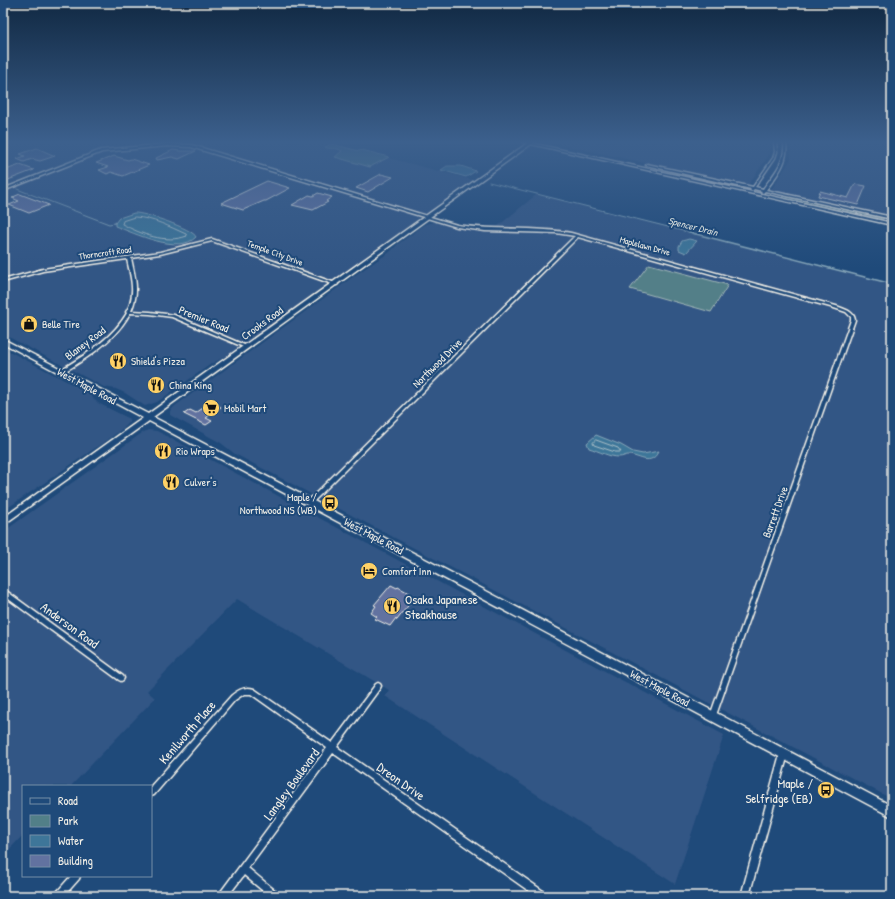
<svg xmlns="http://www.w3.org/2000/svg" width="895" height="899" font-family="'Patrick Hand',sans-serif">
	<rect width="100%" height="100%" fill="#1f4a7a"/>
	<filter id="ink" filterUnits="userSpaceOnUse"><feTurbulence type="fractalNoise" baseFrequency=".025" numOctaves="2"/><feDisplacementMap in="SourceGraphic" scale="8" xChannelSelector="R" yChannelSelector="G"/><feConvolveMatrix kernelMatrix="1 2 1 2 8 2 1 2 1" color-interpolation-filters="sRGB"/></filter>
	<g filter="url(#ink)">
		<path fill="#335685" d="M3,142H327L473,180L230,354L211,364L157,402L145,406L125,393L116,389L104,387L3,334Z
			M548,142H760L771,143V148L769,155L748,185Z
			M790,142H892V216L771,190L791,159Z
			M537,194L892,283V799L235,454L221,443L170,415V411L175,406L361,271L390,252L398,244L426,224L434,222L462,228L492,231Z
			M3,348L87,392L98,403L128,418L130,421L126,426L110,438L3,511Z
			M148,430L157,431L724,735L675,884L385,696L389,690L237,599L147,691L155,698L71,786H23V835L3,856V532L142,433Z"/>
		<path fill="#527f88" stroke="#a3b8b8" d="M332,144L359,151L362,150L389,157L370,167L335,157L342,151C335,146 330,150 325,147Z
			M783,196L884,218L883,219L782,198Z
			M649,264L728,285L711,312L630,289Z"/>
		<path fill="#3e7699" stroke="#87a7b9" d="M447,166H461L476,171L466,177L441,170Z
			M134,213C143,212 194,229 196,237C179,255 134,233 115,226V223L119,218Z
			M689,239L697,241L686,253L679,250V246L682,241Z
			M596,435L621,445L633,452L643,454L659,451C650,467 641,456 628,455C625,455 623,457 619,457C609,457 599,451 589,448L587,443Z"/>
		<g fill="none" stroke-linecap="round" stroke-linejoin="round">
			<path stroke="#abc0c8" stroke-width="1" d="M135,217C153,218 170,227 186,234L187,236C165,244 141,234 122,224L123,221Z
				M596,440L618,448L621,452H615L594,445L593,443Z"/>
			<path stroke="#87a7b9" stroke-width="1" d="M489,182L696,234
				M17,189L109,224L115,223"/>
			<path stroke="#87a7b9" stroke-width="1.5" d="M692,233L892,284"/>
		</g>
		<path fill="#6272a0" stroke="#f4f1e8" d="M37,148L55,156L40,161L32,159L24,162L17,159L25,156L20,154Z
			M173,150L180,151H196L179,159L172,157L157,160L156,158Z
			M114,156L128,160L131,159L149,165L123,176L111,172L107,174L99,170L108,167L96,163Z
			M20,165L34,170L3,182V171Z
			M381,174L393,177L368,192L356,188Z
			M267,181L290,188L266,201H264L243,210L221,203Z
			M855,184L866,186L858,205L818,196L820,191L848,198Z
			M318,193L332,197L326,201L328,202L313,210L292,205L309,195L313,196Z
			M20,194L49,205L29,213L9,205L19,201L12,198L15,197H13Z
			M211,402L221,407L206,418L212,421L206,425L184,414L190,410L196,413Z
			M391,585L397,588L398,587L409,593L408,595L414,598L397,620L396,618L390,626L375,619L377,617L371,613L376,606L374,605Z"/>
		<g fill="none" stroke-linecap="round" stroke-linejoin="round">
			<defs>
				<path id="street" d="M522,142H527L892,223V225Z
					M774,142H776L777,152L775,158L755,187L763,189C774,174 786,162 784,142H786C789,162 777,175 766,190L892,217V219L765,191L763,193L761,192L762,191L754,189L752,191L750,190L751,189L646,165L647,164L753,187L773,158L775,152Z
					M167,144L192,145L457,225C495,231 534,226 571,233L836,306C844,309 854,311 855,320L715,718L713,719L711,718L710,716L851,320V317L846,312L834,308L578,237L312,503H308L307,502L308,501L575,236L556,233L485,231L457,227L191,147L167,146L102,152L3,191V189L101,150Z
					M212,239L338,284L337,285H335L212,241L160,254L131,258C135,278 140,291 131,311L150,312L174,315L249,347L248,348H246L172,317L150,314L130,313C119,334 100,349 80,362C74,366 68,370 61,373L59,372V371C85,355 112,339 127,313L126,312C128,309 129,307 130,304C135,288 130,274 127,259L43,271L3,282V280L43,269L160,252Z
					M3,589L5,590L123,676L124,678L123,680L121,681L119,680L3,595Z
					M378,683L380,684L381,686L380,688L337,747L546,893L547,896H536L333,753L248,868L278,893L279,896H269L244,875L228,896H219L220,893L327,748L251,694H244L235,700L154,795L151,796V786L231,696C238,690 245,686 254,689L332,743L376,684Z
					M784,750L787,751L788,754L749,896H741L780,754L781,751Z
					M71,876H80L79,879L64,896H55L56,893Z"/>
				<path id="secondary" d="M529,142H534L153,417L469,582L892,806V817L149,421L3,525V518L143,418L3,343V339L148,414Z"/>
			</defs>
			<use href="#street" stroke="#f4f1e8" stroke-width="3"/>
			<use href="#secondary" stroke="#f4f1e8" stroke-width="3"/>
			<use href="#street" fill="#1f4a7a" fill-rule="evenodd"/>
			<use href="#secondary" fill="#1f4a7a" fill-rule="evenodd"/>
		</g>
	</g>
	<linearGradient id="sky" x2="0" y2="1"><stop stop-color="#112943"/><stop offset="0.53" stop-color="#3c608d"/><stop offset="1" stop-color="#3c608d" stop-opacity="0"/></linearGradient>
	<rect width="895" height="268" fill="url(#sky)"/>
	<defs>
		<symbol id="shop-disc" viewBox="-11 -11 22 22"><circle r="9.5" fill="#ffd166" stroke="#1f4a7a"/><path d="M-5-2.5h2.3a2.7 3.5 0 0 1 5.4 0H5L5.5 6h-11ZM-1.5-2.5h3a1.5 2.3 0 0 0-3 0Z" fill="#111"/></symbol>
		<symbol id="restaurant-disc" viewBox="-11 -11 22 22"><circle r="9.5" fill="#ffd166" stroke="#1f4a7a"/><path d="M-5-6h1v4h1v-4h1v4h1v-4h1v5L-1.5 .5V6h-2V.5L-5-1ZM5-6V6H3V1.5H1.5Q1.5-4 5-6Z" fill="#111"/></symbol>
		<symbol id="supermarket-disc" viewBox="-11 -11 22 22"><circle r="9.5" fill="#ffd166" stroke="#1f4a7a"/><path d="M-6-5.5h2.5l.6 2H6L4.5 2H-2.5L-4.4-4H-6ZM-1.5 3.2a1.3 1.3 0 1 0 .1 0ZM3 3.2a1.3 1.3 0 1 0 .1 0Z" fill="#111"/></symbol>
		<symbol id="bus-disc" viewBox="-11 -11 22 22"><circle r="9.5" fill="#ffd166" stroke="#1f4a7a"/><path d="M-5-6H5V4H4V6H2V4H-2V6H-4V4H-5ZM-3.5-4V0h7V-4ZM-3.5 1.2v1.5H-2V1.2ZM2 1.2v1.5H3.5V1.2Z" fill="#111"/></symbol>
		<symbol id="hotel-disc" viewBox="-11 -11 22 22"><circle r="9.5" fill="#ffd166" stroke="#1f4a7a"/><path d="M-6-4.5h1.5V1H6V5H4.5V3h-9V5H-6ZM-4 0a1.8 1.8 0 1 1 3.6 0ZM.5 0V-2.5h3Q6-2.5 6 0Z" fill="#111"/></symbol>
	</defs>
	<g fill-rule="evenodd">
		<use href="#shop-disc" x="19" y="314" width="20" height="20"/>
		<use href="#restaurant-disc" x="108" y="351" width="20" height="20"/>
		<use href="#restaurant-disc" x="146" y="375" width="20" height="20"/>
		<use href="#supermarket-disc" x="201" y="398" width="20" height="20"/>
		<use href="#restaurant-disc" x="153" y="441" width="20" height="20"/>
		<use href="#restaurant-disc" x="161" y="472" width="20" height="20"/>
		<use href="#bus-disc" x="320" y="493" width="20" height="20"/>
		<use href="#hotel-disc" x="359" y="561" width="20" height="20"/>
		<use href="#restaurant-disc" x="382" y="596" width="20" height="20"/>
		<use href="#bus-disc" x="816" y="780" width="20" height="20"/>
	</g>
	<g text-anchor="middle" stroke-width="4" stroke-linejoin="round" paint-order="stroke">
		<g font-size="9" fill="#f4f1e8" stroke="#1f4a7a">
			<text transform="translate(645 246) rotate(15)" y="3">Maplelawn Drive</text>
			<text transform="translate(105 253) rotate(-8)" y="3">Thorncroft Road</text>
			<text transform="translate(275 253) rotate(20)" y="3">Temple City Drive</text>
		</g>
		<g font-size="10" font-style="italic" fill="#d9dfdc" stroke="#1f4a7a">
			<text transform="translate(693 226) rotate(14)" y="4">Spencer Drain</text>
		</g>
		<g font-size="11" fill="#f4f1e8" stroke="#1f4a7a">
			<text transform="translate(204 319) rotate(22)" y="4">Premier Road</text>
			<text transform="translate(262 323) rotate(-36)" y="4">Crooks Road</text>
			<text transform="translate(85 343) rotate(-37)" y="4">Blaney Road</text>
			<text transform="translate(437 363) rotate(-45)" y="4">Northwood Drive</text>
			<text transform="translate(87 386) rotate(28)" y="4">West Maple Road</text>
			<text transform="translate(775 512) rotate(-70)" y="4">Barrett Drive</text>
			<text transform="translate(374 536) rotate(28)" y="4">West Maple Road</text>
			<text transform="translate(660 688) rotate(28)" y="4">West Maple Road</text>
		</g>
		<g font-size="11" fill="#f4f1e8" stroke="#1f4a7a" text-anchor="start">
			<text x="42" y="328">Belle Tire</text>
			<text x="131" y="365">Shield's Pizza</text>
			<text x="169" y="389">China King</text>
			<text x="224" y="412">Mobil Mart</text>
			<text x="176" y="455">Rio Wraps</text>
			<text x="184" y="486">Culver's</text>
			<text x="317" y="501" text-anchor="end">Maple /<tspan x="317" dy="13">Northwood NS (WB)</tspan></text>
			<text x="382" y="575">Comfort Inn</text>
		</g>
		<g font-size="13" fill="#f4f1e8" stroke="#1f4a7a" text-anchor="start">
			<text x="405" y="604">Osaka Japanese<tspan x="405" dy="15">Steakhouse</tspan></text>
			<text x="813" y="788" text-anchor="end">Maple /<tspan x="813" dy="15">Selfridge (EB)</tspan></text>
		</g>
		<g font-size="13" fill="#f4f1e8" stroke="#1f4a7a">
			<text transform="translate(70 625) rotate(36)" y="5">Anderson Road</text>
			<text transform="translate(187 732) rotate(-49)" y="5">Kenilworth Place</text>
			<text transform="translate(401 781) rotate(35)" y="5">Dreon Drive</text>
			<text transform="translate(291 784) rotate(-54)" y="5">Langley Boulevard</text>
		</g>
	</g>
	<rect width="895" height="899" fill="none" stroke="#1f4a7a" stroke-width="16"/>
	<rect x="8" y="8" width="879" height="883" fill="none" stroke="#f4f1e8" stroke-width="1.5" filter="url(#ink)"/>
	<rect x="22" y="785" width="130" height="92" fill="#1f4a7a" stroke="#748da6"/>
	<rect x="30" y="798" width="20" height="6" fill="#1f4a7a" stroke="#748da6"/>
	<text x="58" y="805" font-size="12" fill="#f4f1e8">Road</text>
	<rect x="30" y="815" width="20" height="12" fill="#527f88" stroke="#748da6"/>
	<text x="58" y="825" font-size="12" fill="#f4f1e8">Park</text>
	<rect x="30" y="835" width="20" height="12" fill="#3e7699" stroke="#748da6"/>
	<text x="58" y="845" font-size="12" fill="#f4f1e8">Water</text>
	<rect x="30" y="855" width="20" height="12" fill="#6272a0" stroke="#748da6"/>
	<text x="58" y="865" font-size="12" fill="#f4f1e8">Building</text>
</svg>
